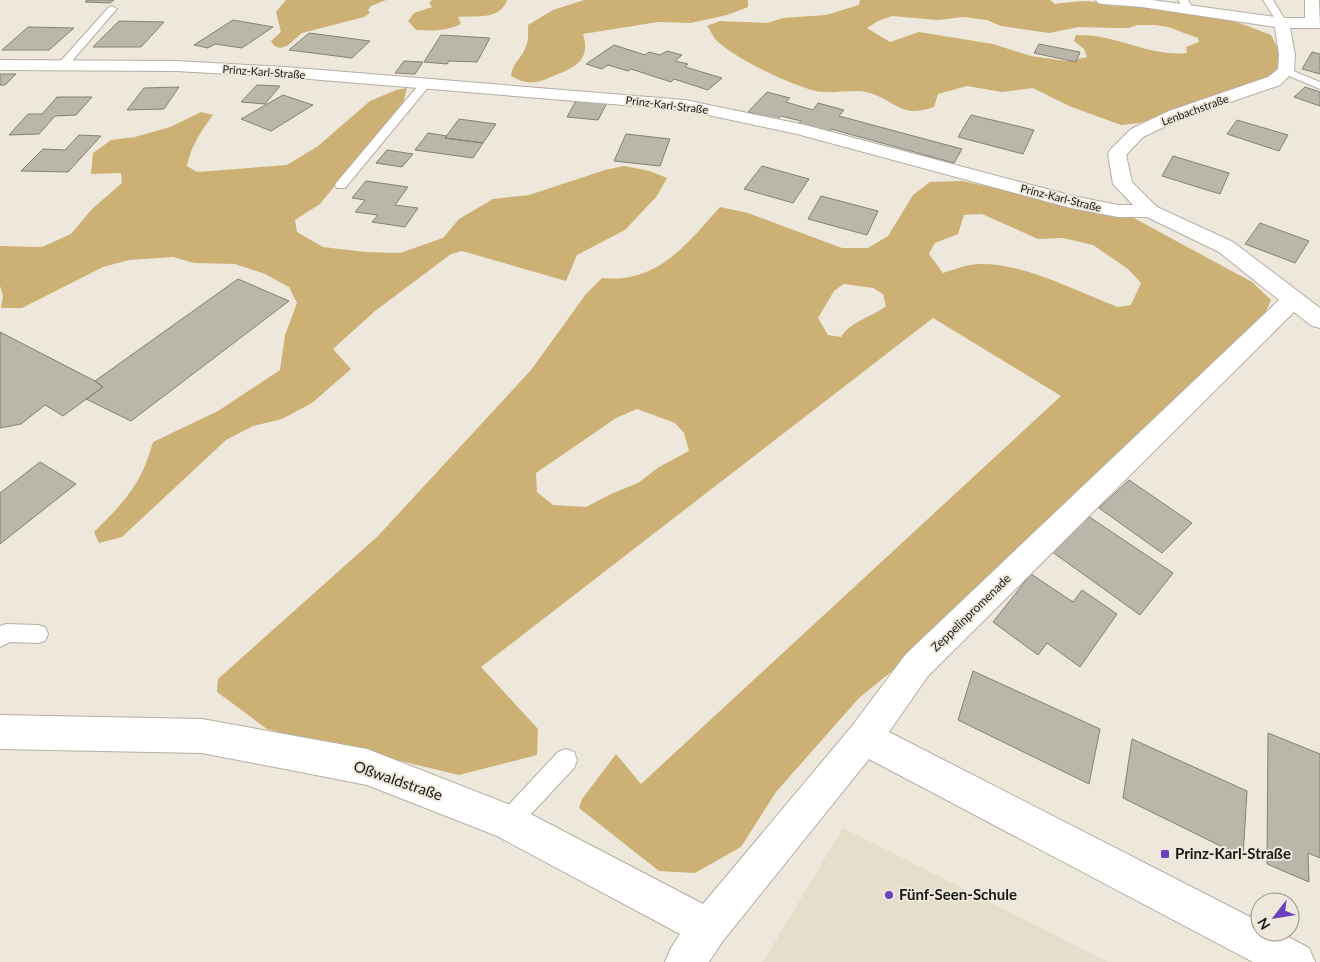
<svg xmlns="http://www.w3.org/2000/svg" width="1320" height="962" font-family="Lato,sans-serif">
	<rect width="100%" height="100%" fill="#ede8db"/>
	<path fill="#e6ddca" d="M843,828L1108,962H763Z"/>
	<path fill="#cdb174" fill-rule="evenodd" d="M286,0H386L371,6L368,10L370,13L364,17L302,33L287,46L280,48L274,46L271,41L281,32L276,12Z
		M432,0H506L507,1C498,21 476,15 458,17L461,24C446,31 432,31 416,30L408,21L414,13L432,7L429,3Z
		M584,0H748V7L727,15L691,23L658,22L583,34C590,57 579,66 558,74C539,82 531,87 511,76C513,61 522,59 526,46C529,40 528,32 528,25L553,10Z
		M860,0H1050L1055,4C1069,2 1085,0 1099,2C1111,5 1113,8 1125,5L1221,16L1271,35L1280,53L1281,66L1270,77L1140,123L1121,125L1069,106L1033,88L1002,92L967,86L938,94L934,107C903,118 899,104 873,94C855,87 835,95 816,91C791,85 733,58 715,39C712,35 711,30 707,26L720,21L767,23L783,18L826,15L859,5ZM892,16L938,20L963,17L987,20L1001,26L1049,33L1079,27L1113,28H1129L1137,25H1154L1168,27L1198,38L1199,42L1186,47L1187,53C1149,57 1114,33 1076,35L1074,41L1084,49L1087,57L1066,61L1031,56L993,44L919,32L890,42L867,28L878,21Z
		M407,88L402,108L359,156L320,204L295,220L297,232L323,247L366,252L400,253L443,238L459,219L493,199L529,195L605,170L624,166L650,171L667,178L657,196L625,230L577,255L566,281L462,251L451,254L375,311L333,349L351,369L312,403L282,419L253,426L226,440L122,537L99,543L94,532C125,501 141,485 153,442L218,411L280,370L285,335L297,303L289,287L265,274L235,264L194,263L173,257L129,260L103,267L22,308H1L3,296L0,286V246L42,247L71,234L92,209L122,183L121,173L91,174L93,153L111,140L135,137L170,127L201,112L213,115C201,131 191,146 187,166L197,172L287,165L318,146L370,101L396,90Z
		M962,181L1132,217L1252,282L1271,300L1262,320L913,654L859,698L776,792L741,847L695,873L659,871L579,808L582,799L616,754L641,784L1061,396L933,318L481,667L538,729L537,755L459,775L267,729L217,692L218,679L378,536L531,370L586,294L602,278C657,284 687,244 720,207L748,213L842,248H868L888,236L913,195L930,182ZM982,214L1038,239L1063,238L1093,245L1128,269L1141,283L1131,305L1118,307C1075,291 1027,264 981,264C968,264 955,269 943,273L929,254L935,243L958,234L964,215ZM844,284L873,288L883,294L886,306C871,318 852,320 841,337L828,335L818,318L834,291ZM637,409L675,423L684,433L689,451L659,467L638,483L611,494L586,507L553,505L537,492L536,473L616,418Z"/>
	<path fill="#bbb6aa" stroke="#858075" d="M87,0H114L110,3L85,2Z
		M233,20L273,27L242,48L215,44L208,48L194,45Z
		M119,21L164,22L141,47H93Z
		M28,27L74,28L49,50H2Z
		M309,33L370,41L352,58L289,50Z
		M441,35L490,38L477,62L449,61L447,64L424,62Z
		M1039,44L1080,52L1076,62L1034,53Z
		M614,45L645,55L649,52L660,55L667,51L682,55L675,61L688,64L685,67L722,78L708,90L674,79L671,82L631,69L628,71L608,65L602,69L586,64Z
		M1312,52L1320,54V74L1302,69Z
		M404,61L423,62L415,74L395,73Z
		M0,74H16L5,85H0Z
		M257,85L280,86L265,104L241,102Z
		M179,87L164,109L127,110L144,88Z
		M1305,87L1320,92V106L1294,97Z
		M767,92L790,98L786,102L813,110L818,103L844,110L839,116L962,149L954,163L831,129L829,132L798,124L801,121L781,116L777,120L748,112Z
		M283,95L313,105L271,131L241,119Z
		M57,97H92L76,115L55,116L39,134L9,135L28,114H42Z
		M577,99L607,103L598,120L567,117Z
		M971,115L1034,130L1023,154L958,137Z
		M459,119L496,124L483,143L445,138Z
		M1237,120L1288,135L1279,151L1227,134Z
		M428,133L447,136L445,138L483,143L473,158L415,150Z
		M626,134L670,139L660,166L614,161Z
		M79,135L101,136L68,172L21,171L43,149L65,150Z
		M387,150L413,154L402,167L376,163Z
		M1173,156L1229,173L1220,194L1162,176Z
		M762,166L809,179L793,203L744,189Z
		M366,181L408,187L395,205L418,208L405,227L372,222L378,215L355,212L365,200L352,198Z
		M821,196L878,211L867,235L808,219Z
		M1260,223L1309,241L1295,263L1245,244Z
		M238,279L289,301L131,421L86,399L103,387L95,381Z
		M0,332L95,381L103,387L63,416L45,405L21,424L0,428Z
		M40,462L76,484L0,544V493Z
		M1129,480L1192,523L1162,553L1099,508Z
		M1085,514L1173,573L1140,615L1051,551Z
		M1031,574L1073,602L1082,590L1117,614L1080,667L1047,643L1038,655L993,622Z
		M973,671L1100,729L1089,784L958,720Z
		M1268,733L1320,754V858L1308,853L1309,882L1267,864Z
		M1132,739L1247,791L1243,857L1123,798Z"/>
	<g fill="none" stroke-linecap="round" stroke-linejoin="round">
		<defs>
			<path id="service" d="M1178,0H1188L1194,10L1192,12H1186Z
				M1263,0H1273L1287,23L1285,25H1279Z
				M112,6L117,9L115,11L66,68H58L57,66L58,64L109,7Z
				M1286,68L1320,82V89L1282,73L1281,71L1282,69Z
				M426,80L431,83L430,85L345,188H337L335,185L337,182L422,81Z
				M6,624L38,625L45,627L48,634L45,641L38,643L10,642L0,647V626Z
				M566,749L574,752L577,760L574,768L516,830L508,834L500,830L496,822L500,814L558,752Z"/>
			<path id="minor" d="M1096,0H1152L1282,18H1305V0H1319L1320,28H1290L1295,55L1294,71L1280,85L1181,119L1143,137L1126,155L1132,182L1157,207L1233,242L1320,308V328L1312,326L1294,312L928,676L889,732L1260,922V932H1279L1309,948L1315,962H1253L869,759L722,942L709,962H665L671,948L680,934L497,836L367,785L202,753L0,749V715L202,719L367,749L521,809L703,904L852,726L906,654L1279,300L1219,252L1147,217H1118L1071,208L797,134L685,110L285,77L176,71L0,70V60L176,61L285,67L685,100L805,125L1073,196L1118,205H1133L1113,184L1108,154L1110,150L1131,129L1169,111L1268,77L1278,69L1279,55L1275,27L1142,7L1103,4L1098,3Z"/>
		</defs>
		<use href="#service" stroke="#b4aea3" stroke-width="2"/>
		<use href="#minor" stroke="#b4aea3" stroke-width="2"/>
		<use href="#service" fill="#fff" fill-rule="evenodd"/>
		<use href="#minor" fill="#fff" fill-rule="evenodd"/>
	</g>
	<g fill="#6d41b9" stroke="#ede8db" stroke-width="2">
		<rect x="1160" y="849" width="10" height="10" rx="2.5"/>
		<circle cx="889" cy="895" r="5"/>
	</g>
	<g text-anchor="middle" stroke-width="4" stroke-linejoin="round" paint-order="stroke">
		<g font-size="11" fill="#1a1814" stroke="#ede8db">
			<text transform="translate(264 72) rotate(4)" y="4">Prinz-Karl-Straße</text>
			<text transform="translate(667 105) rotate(7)" y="4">Prinz-Karl-Straße</text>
			<text transform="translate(1195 110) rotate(-20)" y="4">Lenbachstraße</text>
			<text transform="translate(1061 198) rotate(14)" y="4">Prinz-Karl-Straße</text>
		</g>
		<g font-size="12" fill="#1a1814" stroke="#ede8db">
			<text transform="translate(971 613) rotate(-44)" y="4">Zeppelinpromenade</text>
		</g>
		<g font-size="15" fill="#1a1814" stroke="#ede8db">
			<text transform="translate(398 781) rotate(19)" y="5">Oßwaldstraße</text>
		</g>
		<g font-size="15" font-weight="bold" fill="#1a1814" stroke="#ede8db" text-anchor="start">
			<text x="1175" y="859">Prinz-Karl-Straße</text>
			<text x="899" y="900">Fünf-Seen-Schule</text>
		</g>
	</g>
	<g transform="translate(1275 917) rotate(239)"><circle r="24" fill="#ede8db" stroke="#99958b"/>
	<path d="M0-4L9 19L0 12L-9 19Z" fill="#6d41b9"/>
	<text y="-8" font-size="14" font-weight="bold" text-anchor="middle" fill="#1a1814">N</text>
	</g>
</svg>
